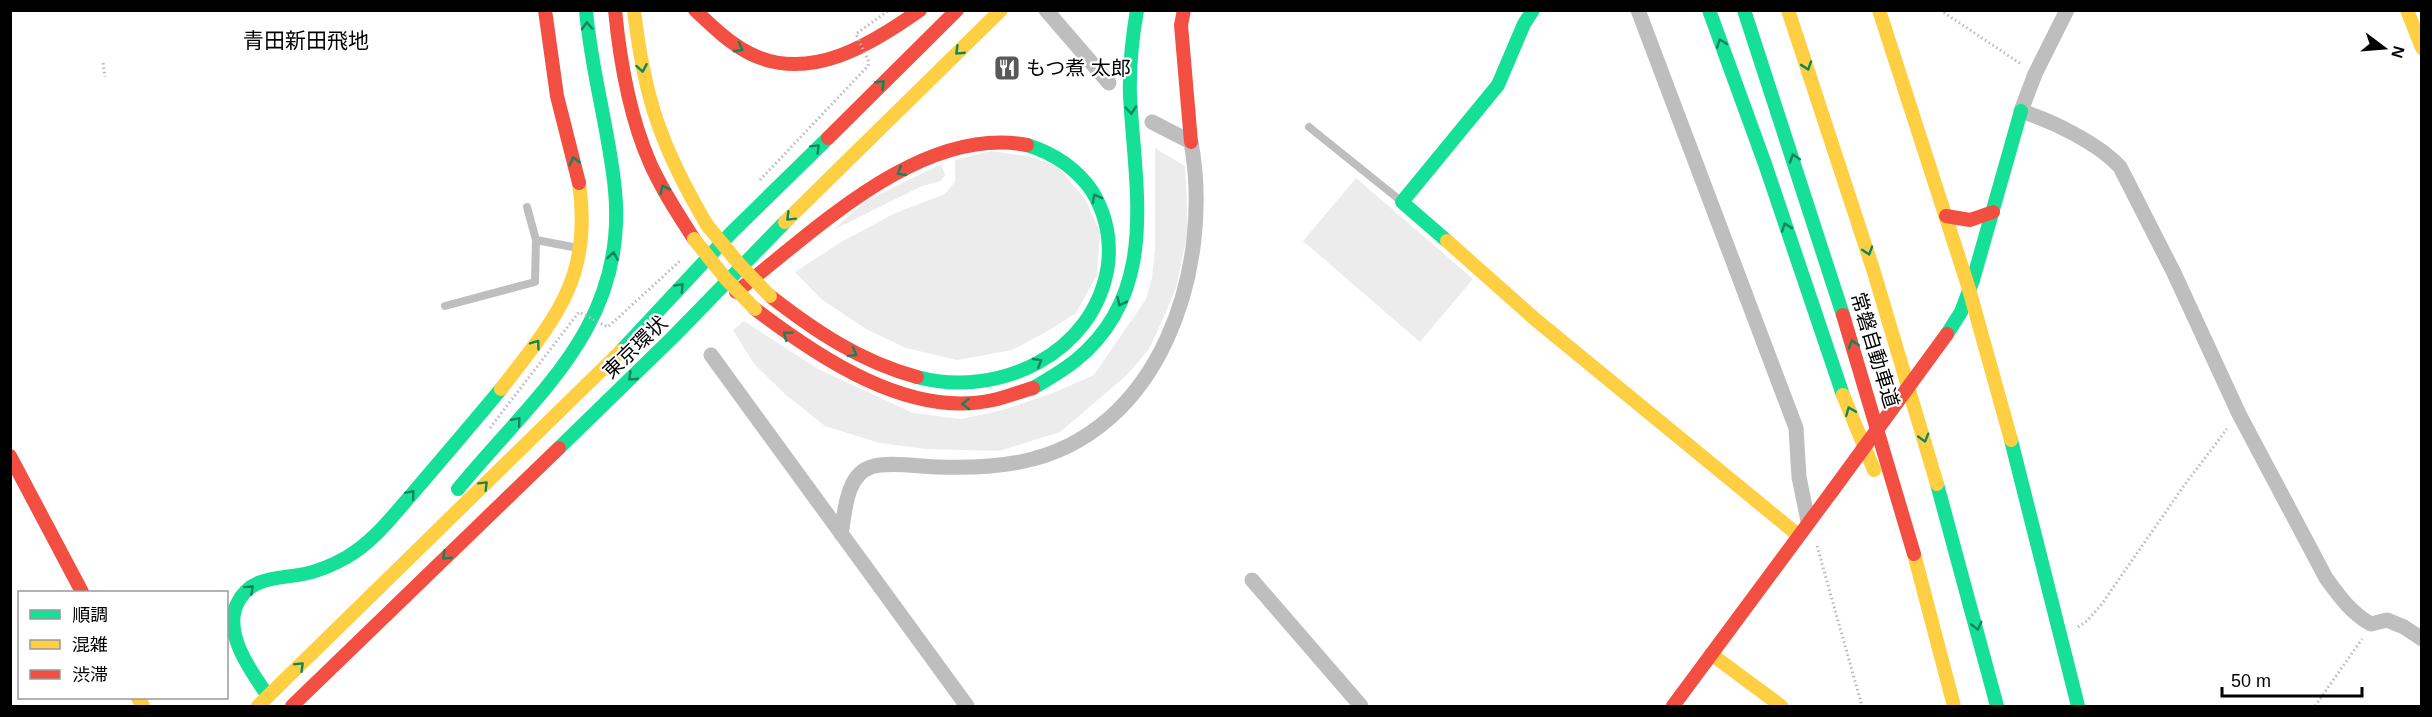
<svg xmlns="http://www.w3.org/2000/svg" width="2432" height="717" font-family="Arial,'Noto Sans JP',sans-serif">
	<rect width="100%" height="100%" fill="#fff"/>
	<path fill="#ececec" d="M1155,148L1185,166L1188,230L1176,288L1162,321L1149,349L1127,375L1060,432L999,451L926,449L880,443L825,426L786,395L754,364L733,330L744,321L818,369L913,413L961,419L1003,410L1053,393L1094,375L1146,299L1152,278L1155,247Z
		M991,151L1028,156L1057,166L1085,199L1100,232L1097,275L1076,313L1048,331L1012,350L957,360L906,348L866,329L821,299L795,272L838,244L893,214L945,194L955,182V160Z
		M941,164L945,175L941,181L922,186L833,230L866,201Z
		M1356,178L1473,279L1420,342L1303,241Z"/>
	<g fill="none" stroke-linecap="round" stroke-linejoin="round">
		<path stroke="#b9b9b9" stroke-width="3" stroke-dasharray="1.5 3" stroke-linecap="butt" d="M1940,10L2021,64
			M103,63L105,77
			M1817,546L1862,706
			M2078,627L2087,621L2101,605L2183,487L2227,429
			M2315,706L2362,639"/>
		<path stroke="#bebebe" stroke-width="8" d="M1309,127L1401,201
			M527,207L536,240L578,248
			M445,306L535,282L536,240"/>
		<path stroke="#bebebe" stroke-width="15" d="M1046,10L1109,83
			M1638,10L1796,428L1799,477L1808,521
			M2067,10L2035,74L2021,111C2052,121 2098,143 2120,167L2174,273L2239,414L2326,578C2340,597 2351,613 2371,624L2387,620L2404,627L2422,639
			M711,355L967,706
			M841,534C845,512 846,475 871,467C888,461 920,467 939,467C967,468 993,467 1020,462C1161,435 1214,267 1191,142L1152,122
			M1252,580L1361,706"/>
		<path stroke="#16e098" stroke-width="14" d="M1709,10L1765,164L1843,395
			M1744,10L1843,315
			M1447,241L1402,202L1498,85L1524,24L1533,10
			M1947,334L1961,312L1973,280L2021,111
			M621,351L731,233L828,138
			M917,377C998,399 1095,354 1108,265C1111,239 1106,214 1092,191C1076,168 1053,153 1027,145
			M1033,388C1047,380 1062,371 1075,361C1160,293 1135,190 1130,96C1129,67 1132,39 1137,10
			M2011,440L2078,706
			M559,448L674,336L785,222
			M1937,484L1997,706
			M458,489C536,394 628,326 615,190C609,129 591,71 586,10
			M268,696C252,673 223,634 237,604C250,576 278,579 304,574C319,571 333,565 347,557C373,542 392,517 412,494C442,459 472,424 501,389"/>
		<path stroke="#ffcf43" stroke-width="14" d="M634,10C644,98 662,149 707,225
			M1788,10L1873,269L1937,484
			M1879,10L1969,289L2011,440
			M2407,10L2422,48
			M785,222L1001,10
			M1447,241L1536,320L1798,535
			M501,389C555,319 593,278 579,183
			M1843,395L1874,470
			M1914,554L1954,706
			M1711,654L1781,706
			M138,698L143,706
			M258,706L621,351"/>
		<path stroke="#f24e42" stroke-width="14" d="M545,10L557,96L579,183
			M615,10C620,62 629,115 650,163C662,190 678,214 694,239
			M695,10C712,26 728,42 749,53C809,84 872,44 920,10
			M1184,10L1181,25L1191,142
			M828,138L957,10
			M1946,216L1970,220L1993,212
			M736,292C814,232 920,125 1027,145
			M770,296C815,331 861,362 917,377
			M755,309C818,357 909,419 993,400C1006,397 1019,392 1033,388
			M1843,315L1914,554
			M10,456L82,592
			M292,706L559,448
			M1673,706L1833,490"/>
		<path stroke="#b9b9b9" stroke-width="3" stroke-dasharray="1.5 3" stroke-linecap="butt" d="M760,180L868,66L869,62L856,34L889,10
			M490,428L579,312L608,327L681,260"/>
		<path stroke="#ffcf43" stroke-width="14" d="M707,225L740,265L770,296
			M694,239L726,279L755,309"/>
		<path stroke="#f24e42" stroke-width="14" d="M1833,490L1947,334"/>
	</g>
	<defs><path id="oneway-chevron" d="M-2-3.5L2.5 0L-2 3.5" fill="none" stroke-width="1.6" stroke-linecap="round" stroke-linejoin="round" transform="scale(1.5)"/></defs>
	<g stroke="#0d865b">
		<use href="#oneway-chevron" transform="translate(587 26) rotate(-93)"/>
		<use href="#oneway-chevron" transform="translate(1721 43) rotate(-110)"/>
		<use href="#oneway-chevron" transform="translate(739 48) rotate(28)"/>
		<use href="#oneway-chevron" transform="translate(959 51) rotate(136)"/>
		<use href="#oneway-chevron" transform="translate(1807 66) rotate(71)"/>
		<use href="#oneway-chevron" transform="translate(642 68) rotate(80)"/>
		<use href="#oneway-chevron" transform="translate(881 84) rotate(-44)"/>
		<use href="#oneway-chevron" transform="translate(1131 110) rotate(85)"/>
		<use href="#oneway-chevron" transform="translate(816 148) rotate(-45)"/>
		<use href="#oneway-chevron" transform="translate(1794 158) rotate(-108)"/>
		<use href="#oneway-chevron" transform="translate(574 161) rotate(-105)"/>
		<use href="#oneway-chevron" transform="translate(901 172) rotate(149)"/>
		<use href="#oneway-chevron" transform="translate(664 189) rotate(-117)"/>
		<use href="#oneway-chevron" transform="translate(1096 198) rotate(-118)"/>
		<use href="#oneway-chevron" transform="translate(790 217) rotate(135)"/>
		<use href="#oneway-chevron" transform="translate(1786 227) rotate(-109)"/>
		<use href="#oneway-chevron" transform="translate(1868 251) rotate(72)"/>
		<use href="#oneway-chevron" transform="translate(613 256) rotate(-81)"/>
		<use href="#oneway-chevron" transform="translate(680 287) rotate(-47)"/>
		<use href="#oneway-chevron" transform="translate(1121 302) rotate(116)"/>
		<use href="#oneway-chevron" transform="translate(787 335) rotate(-143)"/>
		<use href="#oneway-chevron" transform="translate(536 344) rotate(-54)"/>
		<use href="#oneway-chevron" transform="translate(1853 344) rotate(-108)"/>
		<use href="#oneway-chevron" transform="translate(853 353) rotate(29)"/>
		<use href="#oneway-chevron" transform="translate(1038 362) rotate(-30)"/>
		<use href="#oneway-chevron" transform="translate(632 377) rotate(136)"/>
		<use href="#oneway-chevron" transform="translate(966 404) rotate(178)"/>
		<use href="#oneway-chevron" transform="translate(1850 411) rotate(-112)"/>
		<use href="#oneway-chevron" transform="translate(517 421) rotate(-49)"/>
		<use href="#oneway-chevron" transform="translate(1924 438) rotate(74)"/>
		<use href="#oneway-chevron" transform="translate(484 485) rotate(-45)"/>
		<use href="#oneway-chevron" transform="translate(411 494) rotate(-49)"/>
		<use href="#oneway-chevron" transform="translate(446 556) rotate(136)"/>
		<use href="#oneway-chevron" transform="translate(250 589) rotate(-42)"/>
		<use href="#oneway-chevron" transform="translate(1977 626) rotate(76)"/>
		<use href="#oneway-chevron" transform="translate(300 666) rotate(-44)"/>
	</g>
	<defs>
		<symbol id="restaurant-square" viewBox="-11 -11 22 22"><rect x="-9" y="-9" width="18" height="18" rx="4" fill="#595959" stroke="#fff"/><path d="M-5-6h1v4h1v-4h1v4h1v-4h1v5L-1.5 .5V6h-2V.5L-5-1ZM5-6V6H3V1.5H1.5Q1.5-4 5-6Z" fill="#fff"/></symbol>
	</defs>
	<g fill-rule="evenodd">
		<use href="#restaurant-square" x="992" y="53" width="30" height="30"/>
	</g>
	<g text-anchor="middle" stroke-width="4.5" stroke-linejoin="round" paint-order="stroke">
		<g font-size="20" fill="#000" stroke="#fff" text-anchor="start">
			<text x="1026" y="75">もつ煮 太郎</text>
		</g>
		<g font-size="20" fill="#000" stroke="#fff">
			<text transform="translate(635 347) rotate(-44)" y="7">東京環状</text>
			<text transform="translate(1875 350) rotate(73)" y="7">常磐自動車道</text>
		</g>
		<g font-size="21" fill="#000" stroke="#fff">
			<text x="306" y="48">青田新田飛地</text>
		</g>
	</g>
	<rect width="2432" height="717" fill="none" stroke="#000000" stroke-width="24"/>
	<rect x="18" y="591" width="210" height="108" fill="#ffffff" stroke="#999999" stroke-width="1.5"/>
	<rect x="30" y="610" width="30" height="9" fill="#16e098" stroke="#999999" stroke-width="1.5"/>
	<text x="72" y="621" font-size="18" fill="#000000">順調</text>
	<rect x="30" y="640" width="30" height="9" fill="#ffcf43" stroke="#999999" stroke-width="1.5"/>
	<text x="72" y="651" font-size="18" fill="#000000">混雑</text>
	<rect x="30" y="670" width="30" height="9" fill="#f24e42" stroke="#999999" stroke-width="1.5"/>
	<text x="72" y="681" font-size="18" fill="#000000">渋滞</text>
	<g transform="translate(2384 48) rotate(106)" stroke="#ffffff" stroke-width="4.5" paint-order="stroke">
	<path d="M0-4.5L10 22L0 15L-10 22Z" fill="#000000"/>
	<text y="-9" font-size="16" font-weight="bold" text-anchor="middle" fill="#000000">N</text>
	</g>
	<path d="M2222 687v9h140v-9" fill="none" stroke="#000000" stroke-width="3"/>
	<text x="2231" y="687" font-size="18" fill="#000000" stroke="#ffffff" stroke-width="4.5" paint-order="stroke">50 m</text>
</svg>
